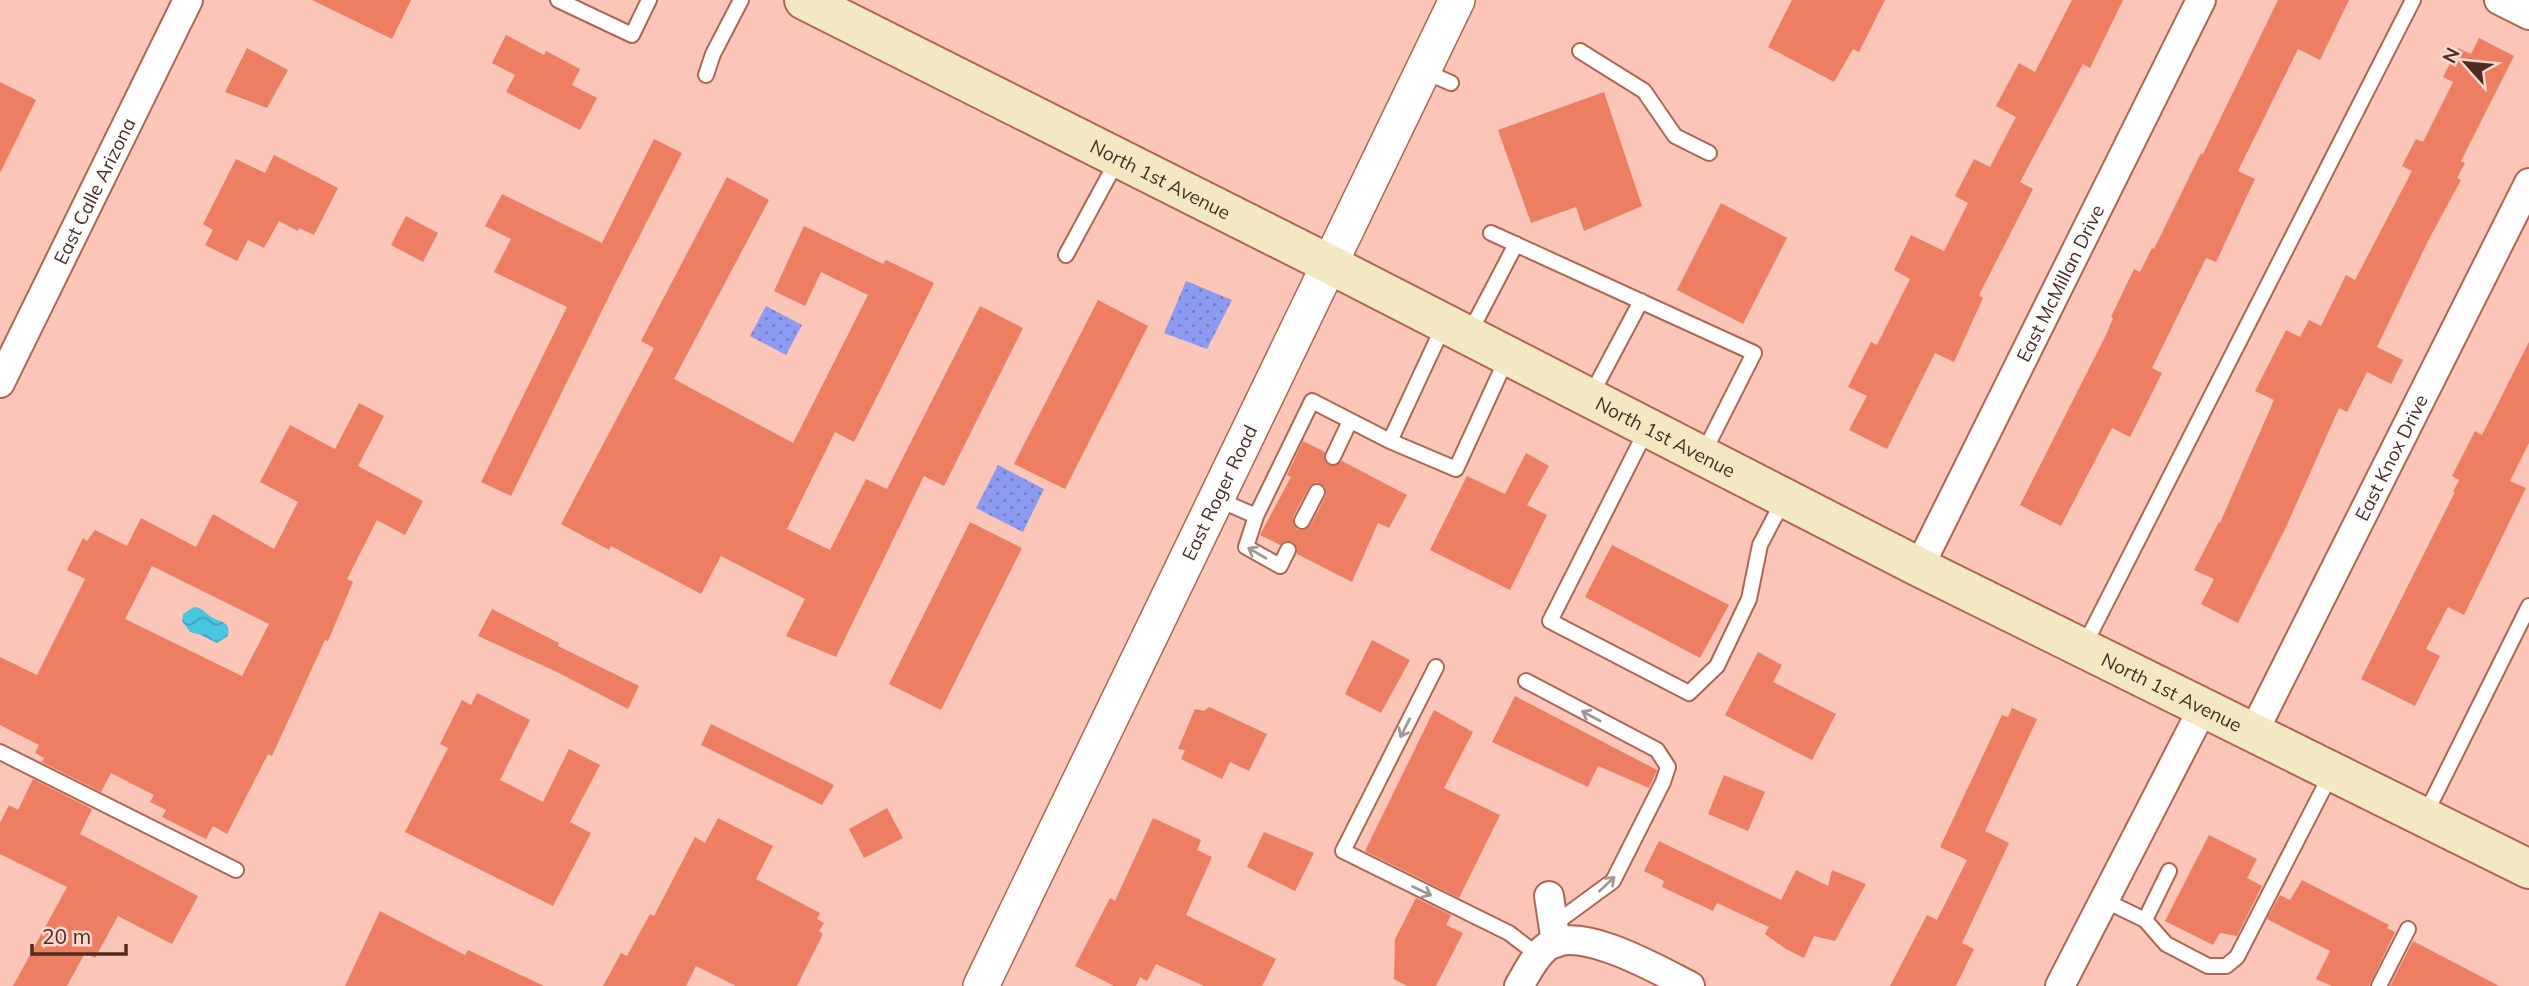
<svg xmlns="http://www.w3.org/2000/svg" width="2529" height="986" font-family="Mulish,sans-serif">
	<defs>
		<pattern id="grass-dots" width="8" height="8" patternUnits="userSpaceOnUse" patternTransform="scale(1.75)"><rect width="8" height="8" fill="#8c9af2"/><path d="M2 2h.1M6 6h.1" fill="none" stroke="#757ec4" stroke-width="1.8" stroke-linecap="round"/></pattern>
		<pattern id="water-waves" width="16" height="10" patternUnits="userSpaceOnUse" patternTransform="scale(1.75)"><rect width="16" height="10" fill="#48c5e1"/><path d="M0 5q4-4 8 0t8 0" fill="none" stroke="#3ea0b6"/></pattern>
	</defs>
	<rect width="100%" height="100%" fill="#fbc6b8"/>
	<path fill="url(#grass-dots)" d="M1186,281L1232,300L1207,349L1164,333Z
		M766,306L802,325L786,355L750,336Z
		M998,465L1044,489L1023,532L976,508Z"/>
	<path fill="url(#water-waves)" d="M194,607C204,608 205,614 213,618C223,623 231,622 228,636L217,643L201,635L190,632L182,621L183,614Z"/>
	<path fill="#ed7e61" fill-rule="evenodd" d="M312,0H411L392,39Z
		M1792,0H1885L1859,52L1853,49L1834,82L1768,47Z
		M2072,0H2123L2090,68L2083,64L2020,182L2033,189L1979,295L1983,298L1954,362L1935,353L1887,449L1849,430L1867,396L1848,387L1871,342L1877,345L1910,279L1894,270L1911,235L1944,251L1968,203L1955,196L1974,159L1990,167L2016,117L1996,106L2019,63L2035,72Z
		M2278,0H2349L2320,60L2298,49L2238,171L2255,179L2216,262L2206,258L2152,368L2162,373L2130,437L2112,428L2061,526L2020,505L2107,333L2113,318L2111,317L2134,269L2140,272L2152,248L2154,249L2201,153L2203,154Z
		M506,35L544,55L546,51L580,69L572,85L597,98L580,130L506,92L515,75L492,63Z
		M2479,38L2514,56L2461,161L2465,163L2457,178L2461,180L2429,239L2377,347L2403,360L2391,384L2367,372L2347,412L2339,408L2286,527L2238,623L2201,604L2214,579L2194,570L2219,522L2220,523L2274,400L2255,391L2286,330L2300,337L2309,320L2321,326L2346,275L2355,280L2412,171L2402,166L2416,139L2423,142L2453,82L2443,77L2458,48L2471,54Z
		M247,48L288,70L267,108L225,92Z
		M0,82L36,100L0,173Z
		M1604,92L1642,206L1584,231L1576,207L1531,223L1498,130Z
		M654,139L682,153L617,280L511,496L481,482L567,307L494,272L511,239L485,226L502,194L602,243Z
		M274,155L338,188L314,235L299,228L298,231L279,221L264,248L248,240L237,261L205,245L213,230L203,224L236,159L265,173Z
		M727,177L769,200L674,379L793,443L868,295L821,272L805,306L774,291L804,226L883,264L886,260L934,283L854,442L835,432L787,529L830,550L866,479L887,489L980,306L1023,328L944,486L924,476L836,657L786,636L805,599L721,556L701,594L611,546L609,550L561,524L654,348L641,341Z
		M1721,203L1787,238L1743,324L1677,290Z
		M406,216L438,233L423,262L391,245Z
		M1098,300L1148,326L1065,489L1014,464Z
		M2529,342V443L2510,481L2526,488L2464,615L2448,607L2426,649L2440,656L2415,706L2361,679L2455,492H2453L2459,480L2452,476L2475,431L2482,435Z
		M359,403L384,416L358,466L423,501L405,535L377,520L347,579L353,582L328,641L325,640L272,756L268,754L227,834L213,826L206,839L162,817L166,810L150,802L154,795L111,773L101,792L42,762L44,758L35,753L39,745L0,725V657L37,675L85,579L67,570L83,538L87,541L95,530L127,546L141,518L196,547L213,514L274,549L298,502L260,482L290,425L335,449ZM152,566L269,624L242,676L125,619Z
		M1303,441L1325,452L1324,458L1328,465L1334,466L1342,461L1407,495L1389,528L1378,523L1352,582L1297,554V549L1293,542L1287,541L1280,545L1260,535L1291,477L1287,475ZM1317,482L1325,487L1326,496L1310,526L1303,530H1298L1294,526L1293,517L1309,487Z
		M1526,453L1549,466L1527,505L1547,515L1510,590L1430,550L1467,476L1505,494Z
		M970,522L1022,548L941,710L889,684Z
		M1612,545L1729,605L1700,658L1585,597Z
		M492,609L559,643L558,646L639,686L628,709L557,672L478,636Z
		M1372,640L1410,660L1381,713L1345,694Z
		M1758,652L1782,665L1773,682L1836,714L1812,760L1725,715Z
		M477,693L530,720L500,780L543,802L569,749L600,765L570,822L591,833L553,906L405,832L448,748L440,744L462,700L471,705Z
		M1515,696L1657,770L1649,788L1598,766L1588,787L1492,742Z
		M1209,707L1267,734L1249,771L1230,762L1222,779L1181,759L1185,750L1178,749L1195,709L1204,711Z
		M2012,708L2037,719L1985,831L2009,843L1962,943L1974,949L1956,986H1890L1927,915L1937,920L1967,860L1940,847L2002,715L2008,717Z
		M1434,710L1473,732L1444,788L1500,815L1459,898L1365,851Z
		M711,724L834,785L822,805L701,745Z
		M1724,775L1765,792L1748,831L1708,814Z
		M33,779L92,809L80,834L198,896L172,944L118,916L95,958L85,953L67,986H13L67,887L0,854V823L9,805L18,810Z
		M887,808L903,838L864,858L849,829Z
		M718,818L773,846L756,879L820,913L817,919L824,923L819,931L823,934L797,986H736L696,966L686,986H603L621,953L627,956L650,914L654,916L695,837L705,843Z
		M1153,818L1201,840L1197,850L1212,857L1186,915L1276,959L1262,986H1204L1156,964L1147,981L1140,977L1136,986H1114L1075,966L1110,898L1115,901Z
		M1264,832L1314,853L1295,891L1247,867Z
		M2209,835L2257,859L2247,878L2262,886L2237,936L2220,933L2213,945L2165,921Z
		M1659,841L1781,900L1796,870L1828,886L1832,870L1866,884L1835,941L1814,936L1804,958L1786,949L1765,934L1769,927L1717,903L1713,911L1662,887L1664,881L1644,871Z
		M2302,880L2389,925L2387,928L2395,932L2369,986H2332L2316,979L2330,951L2267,919L2280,895L2290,900Z
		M1416,898L1451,915L1446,925L1463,933L1436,986H1407L1394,979L1395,939Z
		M380,911L465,955L468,950L544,986H345Z
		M2413,941L2499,986H2390Z"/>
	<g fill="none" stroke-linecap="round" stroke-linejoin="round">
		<defs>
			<path id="service" d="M558,0L632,35L649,0
				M1580,51L1644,91L1675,136L1709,153
				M1424,71L1451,83
				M706,75L713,54L741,0
				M1491,233L1754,353L1703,454
				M1066,255L1118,159
				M1469,334L1516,244
				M1590,397L1641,301
				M1647,429L1550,621L1689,693L1717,666L1749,599L1760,545L1784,499
				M1390,441L1456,469L1507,358
				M1333,457L1350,421
				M1217,499L1256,516L1312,401L1390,441L1444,325
				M1256,516L1246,547L1280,566L1288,550
				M1302,521L1317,492
				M2084,646L2413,0
				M1436,667L1343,851L1509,933L1539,956
				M1526,681L1657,750L1668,767L1663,782L1613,881L1553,925
				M0,752L236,870
				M2425,815L2529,606
				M2104,900L2145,920L2166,944L2208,966H2226L2237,957L2331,774
				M2145,920L2169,871
				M2379,986L2408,929"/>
			<g id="minor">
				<path d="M2499,0L2529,15"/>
				<path id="s1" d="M0,383L188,0"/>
				<path id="s2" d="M1919,567L2201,0"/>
				<path id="s3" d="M2254,731L2529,183"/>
				<path d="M1549,896L1556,943"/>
				<path d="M1519,986C1527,973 1535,955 1548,946C1580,924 1660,971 1690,986"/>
				<path d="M2060,986L2203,708"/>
			</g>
			<g id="tertiary">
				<path id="s4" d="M981,986L1457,0"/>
			</g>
			<g id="secondary">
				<path id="s5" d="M804,0L1329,264L1919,567L2529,869"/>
			</g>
		</defs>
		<use href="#service" stroke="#b3644f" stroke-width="18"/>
		<use href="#minor" stroke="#b3644f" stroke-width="32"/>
		<use href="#tertiary" stroke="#b3644f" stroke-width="38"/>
		<use href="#secondary" stroke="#b3644f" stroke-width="42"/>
		<use href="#service" stroke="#fff" stroke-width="14"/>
		<use href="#minor" stroke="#fff" stroke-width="28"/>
		<use href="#tertiary" stroke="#fff" stroke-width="35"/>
		<use href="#secondary" stroke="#f2e9c3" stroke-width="38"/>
	</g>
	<defs><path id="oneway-shaft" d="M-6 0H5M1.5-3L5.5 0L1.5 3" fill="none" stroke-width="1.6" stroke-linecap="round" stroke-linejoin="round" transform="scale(1.75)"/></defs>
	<g stroke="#a69691">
		<use href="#oneway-shaft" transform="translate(1257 553) rotate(-150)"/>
		<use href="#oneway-shaft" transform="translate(1591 716) rotate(-152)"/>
		<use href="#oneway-shaft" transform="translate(1405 728) rotate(117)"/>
		<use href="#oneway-shaft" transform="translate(1607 884) rotate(-43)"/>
		<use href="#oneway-shaft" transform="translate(1422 891) rotate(26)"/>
	</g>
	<g text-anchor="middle" stroke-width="7" stroke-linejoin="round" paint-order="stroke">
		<g font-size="19" fill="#4e2c23" stroke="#fcd8ce">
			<text dy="7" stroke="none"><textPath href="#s5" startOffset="399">North 1st Avenue</textPath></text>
			<text dy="7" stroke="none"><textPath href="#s1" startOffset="214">East Calle Arizona</textPath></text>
			<text dy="7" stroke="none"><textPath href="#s2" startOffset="317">East McMillan Drive</textPath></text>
			<text dy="7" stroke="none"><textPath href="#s5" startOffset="966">North 1st Avenue</textPath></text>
			<text dy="7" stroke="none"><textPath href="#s3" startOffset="306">East Knox Drive</textPath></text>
			<text dy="7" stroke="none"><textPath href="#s4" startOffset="548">East Roger Road</textPath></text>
			<text dy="7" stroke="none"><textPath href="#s5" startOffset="1533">North 1st Avenue</textPath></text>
		</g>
	</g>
	<g transform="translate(2466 63) rotate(297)" stroke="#fcd8ce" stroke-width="5" paint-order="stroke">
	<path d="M0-5L12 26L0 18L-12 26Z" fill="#4e2c23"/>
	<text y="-10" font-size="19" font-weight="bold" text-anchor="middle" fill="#4e2c23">N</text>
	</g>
	<path d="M32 944v10h94v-10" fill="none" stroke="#4e2c23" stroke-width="3.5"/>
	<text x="42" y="944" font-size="21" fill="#4e2c23" stroke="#fcd8ce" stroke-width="5" paint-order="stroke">20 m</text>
</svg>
